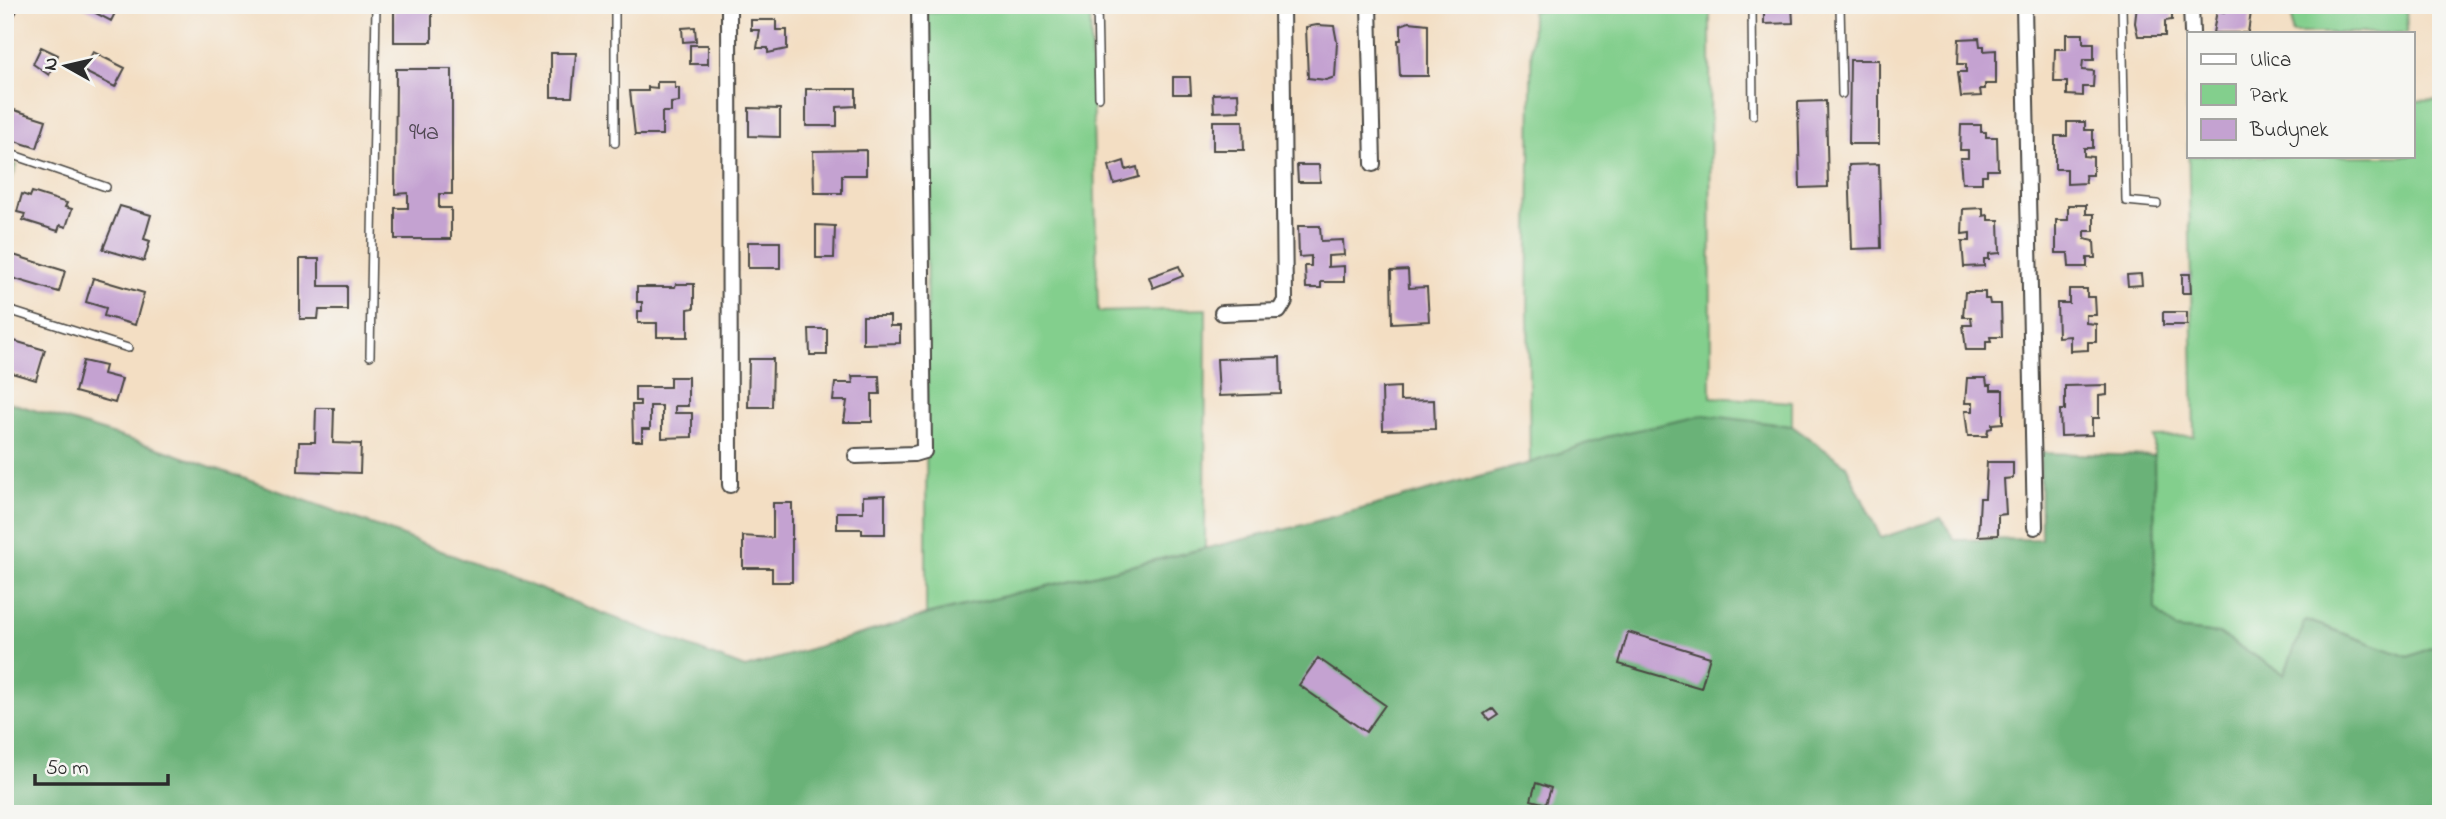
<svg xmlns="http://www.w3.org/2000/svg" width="2446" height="819" font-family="'Indie Flower',sans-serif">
	<rect width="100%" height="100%" fill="#f6f6f2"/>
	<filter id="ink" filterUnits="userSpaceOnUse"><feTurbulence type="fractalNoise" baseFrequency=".0143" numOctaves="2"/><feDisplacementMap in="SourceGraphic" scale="14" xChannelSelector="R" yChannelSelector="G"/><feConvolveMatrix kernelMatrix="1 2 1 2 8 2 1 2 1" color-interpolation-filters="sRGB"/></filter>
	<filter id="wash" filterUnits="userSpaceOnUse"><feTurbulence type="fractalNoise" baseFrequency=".00686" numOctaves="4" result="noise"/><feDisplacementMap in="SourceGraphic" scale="28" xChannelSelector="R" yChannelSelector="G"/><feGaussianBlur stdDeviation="1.57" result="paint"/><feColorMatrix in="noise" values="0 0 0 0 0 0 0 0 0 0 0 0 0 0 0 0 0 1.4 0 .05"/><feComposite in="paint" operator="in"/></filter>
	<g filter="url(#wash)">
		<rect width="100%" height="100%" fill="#f3dec3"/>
		<path fill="#83cf8d" stroke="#577d5c" stroke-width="2" d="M1037,5H1090L1098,312L1206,309L1205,548L926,615L927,13Z
			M1575,5H1710L1711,397L1792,402V427L1530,463L1528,313L1532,11L1575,8Z
			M2292,5H2406L2407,33H2292Z
			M2187,86L2189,156H2413V101L2441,100V644L2408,657L2307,620L2285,674L2219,634L2176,629L2155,610L2154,437L2194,436Z
			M5,162L17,165L5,198Z"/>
		<path fill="#6ab278" stroke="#4a6e52" stroke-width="2" d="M5,401L164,450L374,525L745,668L926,615L1295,527L1530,463L1606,437L1704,415L1792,426L1846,465L1881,538L1941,518L1955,540L2041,539L2040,453L2154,456L2155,609L2176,629L2219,634L2284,674L2306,620L2408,657L2441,644V814H5Z"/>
		<g id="blocks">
			<path fill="#c4a2d1" d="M80,5H119L111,21Z
				M394,5H432V42H394Z
				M1764,5H1792L1793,23L1764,24Z
				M1959,5H1981V8H1959Z
				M2137,5H2172V20L2165,21V36H2138L2135,23Z
				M2225,5H2252L2248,33H2213L2217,10L2224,12Z
				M751,20H776V30H787V49L768,53V48H757L760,30H751Z
				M1409,22L1428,24V76H1400L1398,40H1401V25Z
				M1317,25L1334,26L1337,42L1335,77L1326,80L1308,78L1306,27Z
				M695,27L696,41L683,42L682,28Z
				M2066,34H2083V43H2094V60H2083L2082,70L2094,71L2093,87H2083V96L2067,95V82H2054L2055,49H2066Z
				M1979,38L1980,46H1984V51L1996,50V84H1985V89H1980L1981,96L1961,97L1958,72H1966V64H1958L1959,39Z
				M690,45H708V64H690Z
				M41,47L58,55L49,75L33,64Z
				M93,52L125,68L115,87L83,71Z
				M551,53H576L572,97H551Z
				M1850,60H1879V144H1849Z
				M396,69H452V194H439V208H451V239H395V208H408V193L395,194Z
				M1173,77H1190L1191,94H1173Z
				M657,82H675V88H679V102L671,103V112H662V135H635L630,91H648V87L657,88Z
				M806,89H856V106L837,107V126H806Z
				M1238,93L1239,111L1214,112L1213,94Z
				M1826,101L1828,187L1800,188L1798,102Z
				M749,108L780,109V137L749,136Z
				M11,109L46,120L37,148L5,138Z
				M1213,121H1243L1244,150H1213Z
				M2067,122H2085V130H2093V148H2084V156L2093,157V175H2085L2086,183L2067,184V169H2055V136H2067Z
				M1961,125H1981V132H1986V137H1997L1998,170H1987V175H1982V183H1962L1960,158H1968V150H1960Z
				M866,150V175H842V193H814L813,151Z
				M1124,161L1126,170L1137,167L1139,177L1114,184L1109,166Z
				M1879,164L1881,248L1852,249L1849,165Z
				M1297,165H1319L1320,182H1298Z
				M32,192L67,203L65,207L72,209L66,227L60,225L58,231L23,220L25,214L17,212L22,194L30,197Z
				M2068,205H2086V214H2094V231H2085V239L2094,241L2095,258H2087V267H2069L2068,253H2056V220H2068Z
				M120,206L151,215L144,239L150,241L144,261L103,249Z
				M1983,208V216L1988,215V220H1999L2000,253L1989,254V259H1984V266L1964,267L1962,241H1970V233L1962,234L1963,209Z
				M816,225L835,226L834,258H816Z
				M1298,226H1320L1321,241L1343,240L1344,255L1328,256V267L1344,266V282H1321V288H1306L1305,266H1311V256L1299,257Z
				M748,242H780V268H748Z
				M7,253L65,271L59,292L5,276Z
				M300,259H319V286H347V310H319L318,319H300Z
				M1179,266L1183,276L1153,288L1149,277Z
				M1408,270L1409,288L1427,287L1429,321L1392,323L1391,271Z
				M2141,274L2142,285L2128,286L2127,275Z
				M2182,274H2190L2191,293H2182Z
				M93,278L144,293L135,325L104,316L106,308L86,302Z
				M676,284H694V308L688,309V337H657V323H638V311H642V302H637V287H675Z
				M2069,289H2087V297H2095L2096,315H2086V323L2096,324V342H2088V350L2070,351V336L2058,337L2057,303H2069Z
				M1965,292H1985V299H1989L1990,304H2001L2002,337H1990L1991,342H1986V350H1966L1963,325H1972L1971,317H1963Z
				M2163,312H2187V325H2163Z
				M863,316H890V326H900V343L863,344Z
				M809,329H827V355H810Z
				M11,340L45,350L36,380L5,371Z
				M1280,357L1281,394L1219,396L1217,359Z
				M749,359H773L772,407H748Z
				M83,361L105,366L103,374L122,379L115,403L75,392Z
				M852,376H879L880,394H872V422H844L847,401H833L835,383H853Z
				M670,377H688V406H675V413H692V437L662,438V406H650V429H642V441H633L632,405H640V401H635V387H670Z
				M1967,378H1986L1987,385H1991V390H2003V423L1992,424V428L1988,429L1987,436H1968L1965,411H1973V403H1965Z
				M2107,385V395L2099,396V418H2092V435L2061,436L2060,410H2065V386Z
				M1400,387V401L1434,400L1435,429L1383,430L1382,388Z
				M316,408H334L333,443L361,444L360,473L298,471L299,442H315Z
				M1987,462H2013V478L2004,479L2006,514L1998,515V535L1978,536L1980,498H1985Z
				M885,495V534H862V529H837V512H863V496Z
				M773,503H792V582H772V568H743V536L773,538Z
				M1628,632L1710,657L1701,688L1619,664Z
				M1318,658L1385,705L1366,732L1299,685Z
				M1493,708L1498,714L1489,720L1484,714Z
				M1536,783L1551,788L1546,804L1531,800Z"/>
		</g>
	</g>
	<g filter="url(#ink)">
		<use href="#blocks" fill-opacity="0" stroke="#494642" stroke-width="2"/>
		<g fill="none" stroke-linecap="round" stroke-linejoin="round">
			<defs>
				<path id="service" d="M615,5V143
					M1097,5L1099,97
					M1752,5L1753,115
					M1840,5L1842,94
					M2122,5L2126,201L2157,204
					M5,152L106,187
					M5,309L128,348
					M370,356L376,5"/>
				<path id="minor" d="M729,5L730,485
					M1369,5L1373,164
					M2024,5L2035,527
					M2191,5L2192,33
					M5,16L11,5
					M1222,313L1279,311L1285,301L1282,5
					M856,456L914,454L924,451L919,5"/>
			</defs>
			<use href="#service" stroke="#494642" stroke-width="10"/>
			<use href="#minor" stroke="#494642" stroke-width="18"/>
			<use href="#service" stroke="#fff" stroke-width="7"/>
			<use href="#minor" stroke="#fff" stroke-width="14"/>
		</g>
	</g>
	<g text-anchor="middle" stroke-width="5" stroke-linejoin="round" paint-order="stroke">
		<g font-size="24" fill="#514954">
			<text x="424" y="139">94a</text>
		</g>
	</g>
	<rect width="2446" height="819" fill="none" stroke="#f6f6f2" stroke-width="28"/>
	<rect x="2187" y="32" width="228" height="126" fill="#f6f6f2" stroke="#a5a5a2" stroke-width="2"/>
	<rect x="2201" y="54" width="35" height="10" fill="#ffffff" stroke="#a5a5a2" stroke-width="2"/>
	<text x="2250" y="66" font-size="21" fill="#2b2b2b">Ulica</text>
	<rect x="2201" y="84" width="35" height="21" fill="#83cf8d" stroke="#a5a5a2" stroke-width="2"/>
	<text x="2250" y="102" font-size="21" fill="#2b2b2b">Park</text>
	<rect x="2201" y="119" width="35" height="21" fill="#c4a2d1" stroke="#a5a5a2" stroke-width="2"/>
	<text x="2250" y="136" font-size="21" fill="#2b2b2b">Budynek</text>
	<g transform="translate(66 66) rotate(278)" stroke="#f6f6f2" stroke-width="5" paint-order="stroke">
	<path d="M0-5L12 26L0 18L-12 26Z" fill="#2b2b2b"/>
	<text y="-10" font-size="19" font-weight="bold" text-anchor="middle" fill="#2b2b2b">N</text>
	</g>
	<path d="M35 774v10h133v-10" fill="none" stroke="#2b2b2b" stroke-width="3.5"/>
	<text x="46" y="774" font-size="21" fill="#2b2b2b" stroke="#f6f6f2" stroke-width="5" paint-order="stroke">50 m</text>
</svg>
